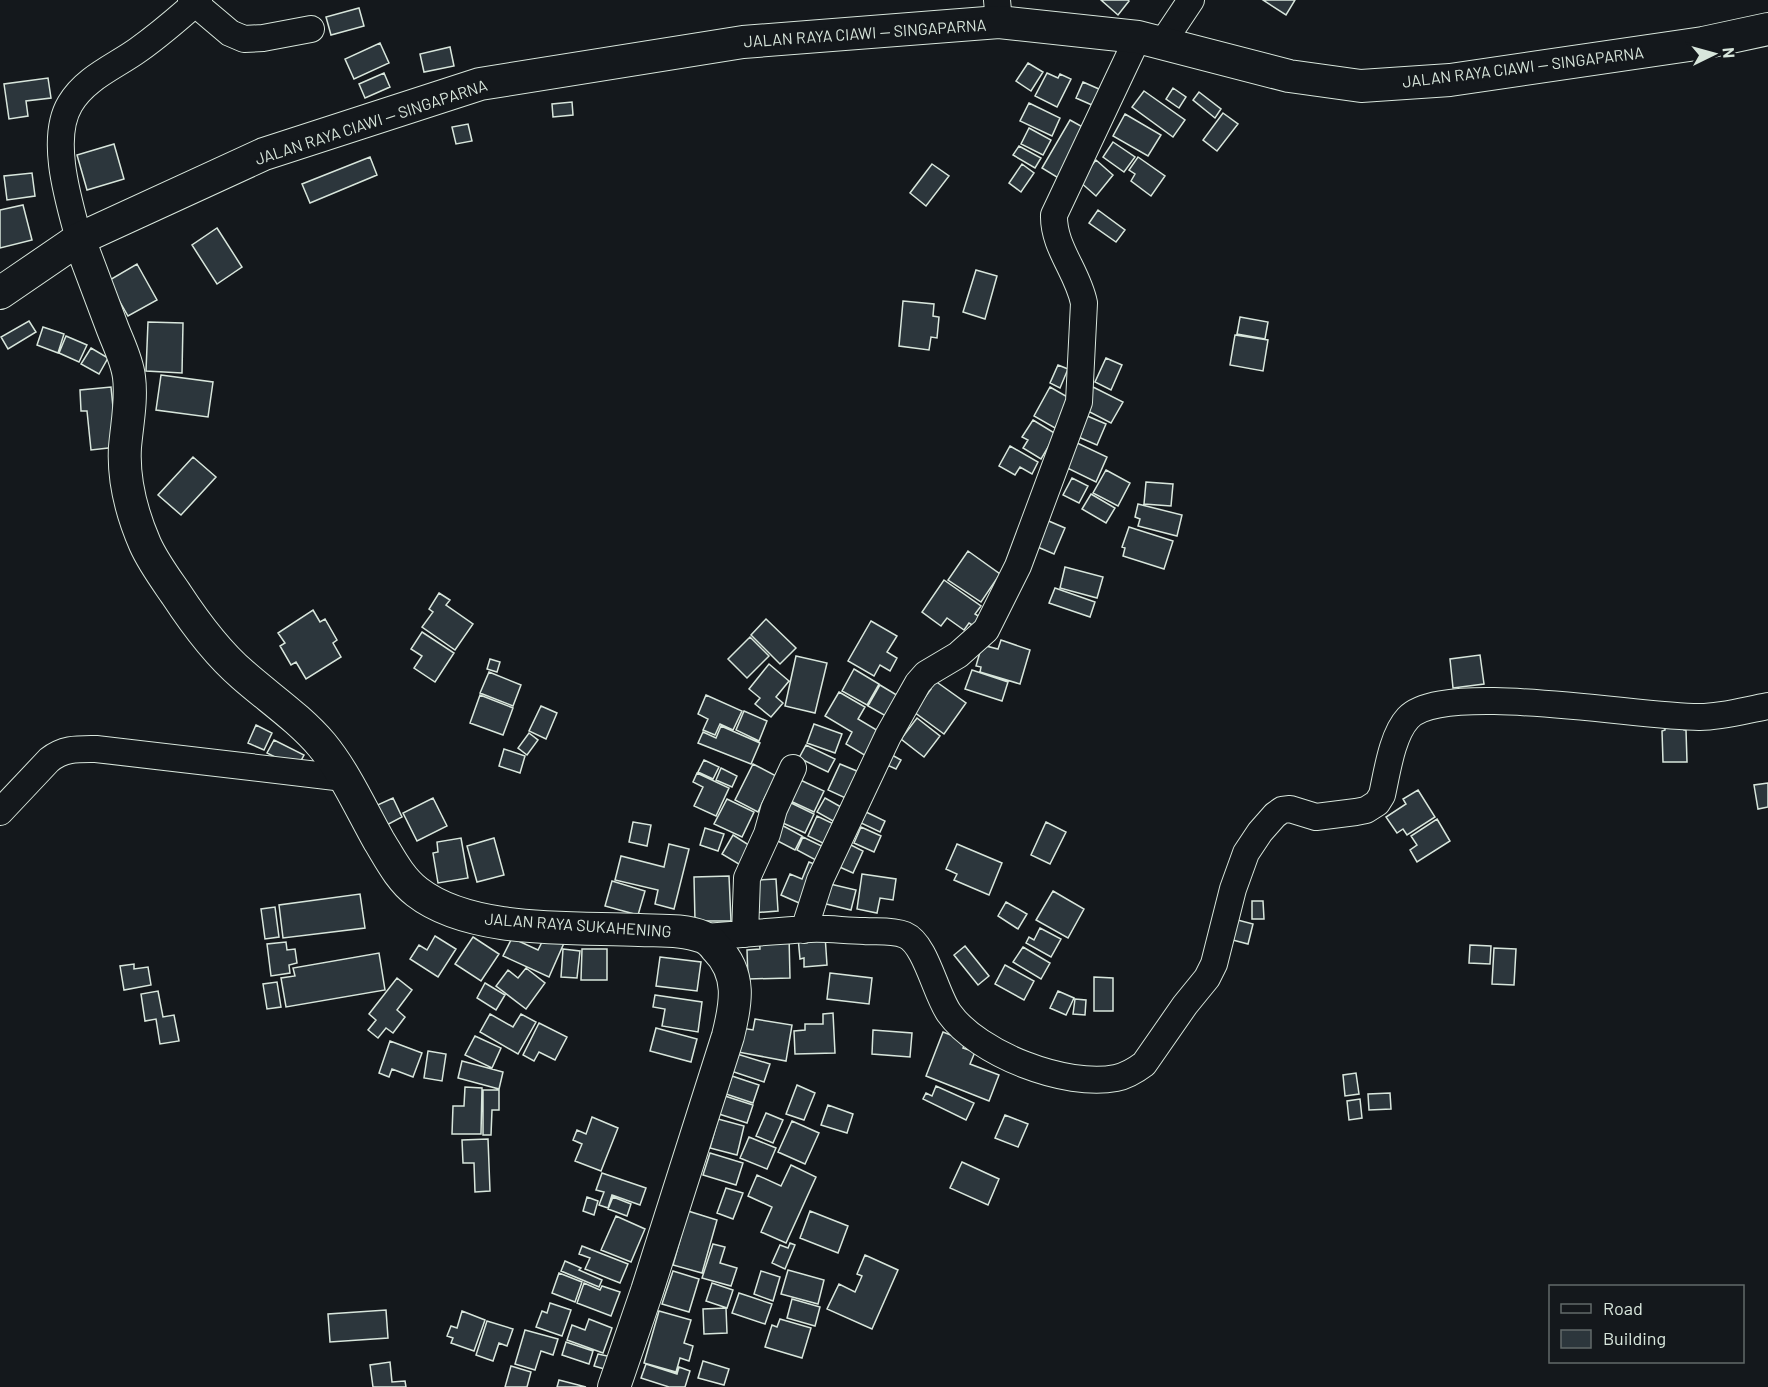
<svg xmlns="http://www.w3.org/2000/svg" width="1768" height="1387" font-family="Barlow,sans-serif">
	<rect width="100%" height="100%" fill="#14181c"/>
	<path fill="#2c363c" stroke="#d8e6dc" stroke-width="1.5" d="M1101,0H1128L1129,1L1118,15Z
		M1263,0H1295L1286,15Z
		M359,8L364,26L331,35L326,17Z
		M380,43L389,63L354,79L345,59Z
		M450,47L454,66L424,72L420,54Z
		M1028,63L1043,72L1031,91L1016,81Z
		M384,73L390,87L365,98L359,84Z
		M1047,73L1058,78L1060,74L1071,79L1057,107L1035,96Z
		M48,78L51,98L26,101L28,116L9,119L4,84Z
		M1083,82L1108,93L1101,109L1076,98Z
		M1173,88L1186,97L1179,108L1166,99Z
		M1144,91L1185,120L1173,137L1132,107Z
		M1199,92L1221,109L1215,118L1193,100Z
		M572,102L573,115L553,117L552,104Z
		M1029,103L1060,118L1052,136L1020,121Z
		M1223,113L1238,124L1217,151L1203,140Z
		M1125,114L1161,135L1148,156L1113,136Z
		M1070,120L1088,130L1060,179L1042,168Z
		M468,124L472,141L456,144L452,127Z
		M1029,128L1051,140L1043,155L1021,144Z
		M1113,142L1135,157L1124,172L1103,157Z
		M114,144L124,179L87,190L77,155Z
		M1019,146L1041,158L1035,168L1013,155Z
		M370,157L377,175L310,203L302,184Z
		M1138,157L1165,176L1151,196L1131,181L1135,174L1129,170Z
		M1096,160L1113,175L1096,196L1079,181Z
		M932,164L949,176L926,206L910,193Z
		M1022,164L1034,173L1021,192L1009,183Z
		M32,173L35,196L7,200L4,176Z
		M23,205L32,240L0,248V210Z
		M1098,210L1125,230L1116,242L1089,223Z
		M217,228L242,267L217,284L192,245Z
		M137,264L157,300L128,316L108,281Z
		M976,270L997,276L985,319L963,312Z
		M903,301L934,304L933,316L939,317L937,338L931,337L929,350L899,346Z
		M1240,317L1268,322L1265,339L1237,334Z
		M29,321L36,332L8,349L1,337Z
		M148,322L183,323L182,373L146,371Z
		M43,327L64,334L58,353L37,345Z
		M1235,335L1268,340L1263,371L1230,365Z
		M66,336L87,345L79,362L59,353Z
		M91,348L108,358L99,374L81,364Z
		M1106,358L1122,365L1111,390L1095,382Z
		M1058,365L1068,369L1060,388L1050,383Z
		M161,375L213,382L208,417L156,410Z
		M1091,386L1123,402L1111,423L1080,407Z
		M111,387L117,447L91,450L87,411H81L80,390Z
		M1050,387L1071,399L1055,428L1034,416Z
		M1078,412L1106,424L1097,445L1069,433Z
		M1033,420L1056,434L1041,459L1023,448L1028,440L1022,437Z
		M1073,441L1107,457L1096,482L1061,465Z
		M1010,446L1038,462L1032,474L1020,467L1015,475L999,466Z
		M193,457L216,477L181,515L158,495Z
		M1106,470L1130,483L1118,506L1093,493Z
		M1072,478L1088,486L1079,503L1063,495Z
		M1146,482L1173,484L1171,506L1144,504Z
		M1091,494L1115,508L1106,523L1082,509Z
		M1138,504L1182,515L1177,536L1138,526L1140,519L1135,517Z
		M1044,519L1065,528L1054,554L1033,545Z
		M1129,527L1173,541L1164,569L1123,556L1125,548L1122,547Z
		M968,551L1000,574L981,602L948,580Z
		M1065,567L1103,577L1097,598L1060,588Z
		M944,580L981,606L975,614L980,617L974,626L969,623L964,630L947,618L941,626L922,612Z
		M1055,588L1095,602L1090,617L1049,603Z
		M439,593L450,600L446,605L473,624L455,650L422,627L433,612L429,609Z
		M313,610L320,622L325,619L337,640L333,643L341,657L306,679L296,662L291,665L280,646L285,643L278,633Z
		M766,619L796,648L780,664L751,635Z
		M871,621L897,636L887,652L897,658L890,671L880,665L874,676L848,661Z
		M422,632L454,653L435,682L414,668L422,656L411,649Z
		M750,637L769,656L747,678L728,659Z
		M1001,640L1030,650L1020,684L980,672L981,667L976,666L982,645L998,649Z
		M1480,655L1484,684L1453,688L1450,659Z
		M796,656L827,663L815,713L785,706Z
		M490,659L500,662L497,672L487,669Z
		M769,664L789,681L776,697L783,703L771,717L755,704L760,698L749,689Z
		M854,669L879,684L867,705L842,691Z
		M972,670L1008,682L1002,701L965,689Z
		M489,672L521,685L513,706L480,693Z
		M931,678L966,703L944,734L914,712L931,689L926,686Z
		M880,685L905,700L893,720L868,706Z
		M839,692L865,707L858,719L885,735L871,759L846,744L852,732L825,716Z
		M480,695L513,708L503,735L470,723Z
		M706,695L742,711L733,730L720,724L715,735L703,730L708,719L698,714Z
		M541,706L557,713L546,739L529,731Z
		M744,711L767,721L759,741L736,730Z
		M917,718L940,736L924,757L901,739Z
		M814,724L842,734L835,753L807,743Z
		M1683,724L1684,730H1686L1687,762H1663L1662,731L1665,730V725Z
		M256,725L272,733L264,750L248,743Z
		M721,726L760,743L751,764L698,743L703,732L716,738Z
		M529,733L538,740L527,755L518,748Z
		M274,740L304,755L297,768L267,753Z
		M806,745L835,759L828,772L799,758Z
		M504,749L525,756L520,773L499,766Z
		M892,755L901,760L896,769L887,765Z
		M704,760L719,767L713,779L698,772Z
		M753,764L780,778L770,797L766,795L758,812L735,800Z
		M840,764L864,774L852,801L828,790Z
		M721,768L737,776L732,787L716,780Z
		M697,773L729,788L716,816L694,806L703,787L693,782Z
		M794,777L824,791L814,812L784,798Z
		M1768,783V807L1758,809L1754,785Z
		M1418,790L1435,817L1407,835L1403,829L1397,833L1386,817L1406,804L1403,799Z
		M393,798L402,817L383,827L373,807Z
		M433,798L447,826L417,841L403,813Z
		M825,798L850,812L842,826L817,812Z
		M727,799L754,812L742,837L714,824Z
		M783,799L814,814L805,833L774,819Z
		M864,811L885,821L880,832L859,822Z
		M817,816L838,826L829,846L808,836Z
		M1437,819L1450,841L1417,862L1410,850L1417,845L1411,836Z
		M633,822L651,825L647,846L629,842Z
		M776,822L802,836L795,850L768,836Z
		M1046,822L1066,832L1050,864L1031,855Z
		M861,827L881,836L874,852L854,843Z
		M705,828L724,834L718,851L700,845Z
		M733,835L752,847L742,866L722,854Z
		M803,837L832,851L825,865L797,850Z
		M461,838L468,878L438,883L433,853L438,852L437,842Z
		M494,838L504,875L477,882L467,846Z
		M843,841L863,851L853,873L833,864Z
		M669,844L689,849L674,909L655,904L658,890L615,880L621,856L664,867Z
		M957,844L1002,863L989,895L954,880L957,874L946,869Z
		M809,862L822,867L806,906L781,895L790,874L802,879Z
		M862,874L896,879L893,900L880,898L877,913L857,909Z
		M729,876L731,921H695L694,877Z
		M776,879L778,911L751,913L757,880Z
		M612,881L645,891L638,915L605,906Z
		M830,884L856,890L851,910L818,902Z
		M1053,891L1084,909L1068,938L1036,920Z
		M360,894L365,928L283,938L279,905Z
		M1252,901H1263L1264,919H1252Z
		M1006,902L1027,914L1018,929L998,916Z
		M275,907L279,937L265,939L261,909Z
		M1230,918L1253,924L1248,944L1225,938Z
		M1040,928L1061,939L1051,957L1026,943L1029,937L1034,940Z
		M546,934L564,943L549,977L503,956L512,938L538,950Z
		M789,935L790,978L748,979L747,950L760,949L759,936Z
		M825,935L827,965L804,967V958L800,959L798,937Z
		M435,936L456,949L438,977L410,959L419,945L427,950Z
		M473,937L499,954L481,981L455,964Z
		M286,942L287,950L295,949L297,963L289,965L290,973L271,976L267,944Z
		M1470,945L1491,946L1490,964L1469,963Z
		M965,946L989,976L978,985L954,955Z
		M1023,947L1050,963L1041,979L1013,962Z
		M1494,948L1516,949L1514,985L1492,984Z
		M563,949L580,951L577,978L561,977Z
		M582,949H607V980H581Z
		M379,953L385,990L286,1007L281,978L295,976L293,968Z
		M660,957L701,962L697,991L656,986Z
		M134,964V969L148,967L151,985L124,990L120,966Z
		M1005,965L1034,981L1024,1000L995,984Z
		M526,968L545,983L526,1009L496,986L508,970L518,978Z
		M830,973L872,978L869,1004L827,999Z
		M1094,977L1113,978V1011H1094Z
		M397,978L412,990L397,1010L405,1017L393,1033L386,1028L378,1038L368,1030L376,1020L369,1014Z
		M277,982L281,1007L267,1009L263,984Z
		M485,983L505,995L496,1010L477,998Z
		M158,991L163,1017L174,1015L179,1041L160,1044L156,1019L145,1021L141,994Z
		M1058,991L1074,998L1066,1015L1050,1008Z
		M655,995L702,1002L698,1032L662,1026L665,1009L653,1007Z
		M1075,999L1086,1000L1085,1015L1073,1014Z
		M833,1013L835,1053L795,1054L794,1031L805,1030V1024H823V1014Z
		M490,1014L513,1027L521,1014L536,1022L518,1054L480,1032Z
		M755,1019L792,1025L786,1061L738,1052L742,1028L753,1030Z
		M539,1023L567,1037L555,1060L539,1052L534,1061L523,1055Z
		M656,1028L697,1039L691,1062L650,1051Z
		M873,1030L912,1033L910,1057L872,1054Z
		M943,1032L966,1041L963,1048L975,1052L970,1064L999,1075L989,1101L926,1076Z
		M475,1036L501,1048L492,1068L465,1055Z
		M390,1041L422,1053L413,1077L392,1069L389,1077L379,1073Z
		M428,1051L446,1054L442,1081L424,1078Z
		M737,1054L770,1064L764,1082L731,1071Z
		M462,1061L503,1072L499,1089L458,1078Z
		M1356,1073L1359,1094L1345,1096L1343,1075Z
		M732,1076L759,1085L753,1103L726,1094Z
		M797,1085L815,1093L804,1120L786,1114Z
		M936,1086L974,1103L966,1120L923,1099L926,1093L932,1096Z
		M465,1087L482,1088L481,1134H452L453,1106H464Z
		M483,1090H499V1110H492L491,1135H483Z
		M1390,1093L1391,1109L1369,1110L1368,1094Z
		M725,1096L753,1105L747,1123L719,1114Z
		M1360,1099L1362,1118L1349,1120L1347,1101Z
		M828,1105L853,1114L847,1133L821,1125Z
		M766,1113L783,1120L773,1143L756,1136Z
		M1005,1115L1028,1124L1018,1147L995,1138Z
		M592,1117L618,1128L601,1171L575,1161L582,1144L573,1140L577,1130L586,1134Z
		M718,1119L744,1126L737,1155L710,1148Z
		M792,1121L819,1133L805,1164L778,1152Z
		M749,1137L776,1148L767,1169L740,1158Z
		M488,1139L490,1191L475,1192L474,1163H463L462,1140Z
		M710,1153L743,1163L736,1185L703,1175Z
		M962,1162L999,1179L988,1205L950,1188Z
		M791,1165L816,1177L786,1243L761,1232L772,1207L748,1196L757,1175L781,1186Z
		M602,1173L646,1188L640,1205L612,1195L608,1208L599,1205L604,1192L596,1190Z
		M726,1188L743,1193L733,1219L717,1213Z
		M587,1197L598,1201L594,1215L583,1211Z
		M613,1197L631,1204L627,1216L608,1209Z
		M688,1211L717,1220L702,1273L673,1265Z
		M810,1211L848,1226L838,1253L800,1238Z
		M616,1216L645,1229L631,1262L601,1250Z
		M790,1243L795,1245L785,1269L772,1263L780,1245L788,1248Z
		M713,1244L725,1247L720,1263L737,1268L731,1286L702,1278Z
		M582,1246L628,1264L620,1283L585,1269L590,1258L579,1254Z
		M865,1255L898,1270L872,1329L827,1309L839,1284L855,1292L862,1276L857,1274Z
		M565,1261L581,1268L579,1270L602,1280L599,1287L561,1271Z
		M788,1270L824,1280L818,1304L781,1294Z
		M673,1271L699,1279L689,1312L662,1304Z
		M761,1271L780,1277L773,1301L754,1294Z
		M559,1273L582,1282L575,1302L552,1293Z
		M584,1283L600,1290L602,1286L620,1292L611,1316L577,1303Z
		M712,1283L733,1290L727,1308L706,1301Z
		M739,1293L772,1304L765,1324L732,1313Z
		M792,1299L820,1307L815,1326L787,1318Z
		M550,1303L571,1310L562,1336L536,1327L542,1311L547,1313Z
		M726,1308L727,1333L704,1334L703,1309Z
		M386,1310L388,1338L330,1342L328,1314Z
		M462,1311L485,1320L474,1351L451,1343L453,1338L447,1336L451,1326L457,1328Z
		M659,1311L691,1320L684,1343L693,1346L689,1361L680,1358L676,1372L644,1363Z
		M589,1319L612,1328L603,1353L567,1340L572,1325L585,1330Z
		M780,1319L811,1328L802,1358L765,1347L772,1325L777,1327Z
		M487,1321L513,1329L507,1346L499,1343L493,1361L476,1355Z
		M525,1330L558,1339L553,1355L541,1351L535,1370L515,1364Z
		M566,1342L593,1351L589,1364L562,1355Z
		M598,1354L612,1357L608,1370L594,1366Z
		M703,1361L729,1369L724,1385L698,1378Z
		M390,1362L392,1382L405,1381L406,1387H373L370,1365Z
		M646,1364L677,1374L679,1367L690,1371L685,1387H669L641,1378Z
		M511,1366L531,1372L527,1387H505Z
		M559,1380L586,1387H557Z"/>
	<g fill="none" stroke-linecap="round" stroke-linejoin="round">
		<defs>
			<path id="minor" d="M191,0L230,33L244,39L263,38L311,29
				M997,0L999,22
				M1163,42L1191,0
				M79,239C69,202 49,139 70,104C85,78 116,66 138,50C159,35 180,17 199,0
				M0,812L49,760C64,748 78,749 96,749L344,778
				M804,930L820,880L888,736L918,683L926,674L958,655L986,630L1018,566L1079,402L1084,303C1078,272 1053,247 1054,215L1138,37
				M745,934L747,878L767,834L774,809L793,768
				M705,937C740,934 775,931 810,929C828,928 846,931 864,931C877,932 892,930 905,935C926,944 935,993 949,1013C978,1054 1066,1088 1116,1078C1126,1076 1136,1070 1144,1064L1185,1005L1207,978L1214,964L1233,889L1246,853L1260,832L1275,815L1282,810L1290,809L1316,817L1356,812L1366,810L1377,803L1382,795C1387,773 1392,735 1408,718C1443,680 1644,718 1700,717C1723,717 1746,710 1768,706"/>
			<path id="major" d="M79,239C90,268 101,297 112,327C118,343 127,360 129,377C132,400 127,424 125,447C123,480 132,514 145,544C153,562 165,578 176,594C195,623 216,652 243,675C269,698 299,718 322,745C345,773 361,809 379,841C390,859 400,879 417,892C471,934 573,927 639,930C660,931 683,929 703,937C708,939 713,944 716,948C742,974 736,1004 728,1036L647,1291L614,1387
				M0,293L79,239L264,154L480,84L743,42L999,22L1138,37L1289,76L1361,86L1450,80L1703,43L1768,29"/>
		</defs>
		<use href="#minor" stroke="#d8e6dc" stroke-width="28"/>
		<use href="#major" stroke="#d8e6dc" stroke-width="34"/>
		<use href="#minor" stroke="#14181c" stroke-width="26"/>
		<use href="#major" stroke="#14181c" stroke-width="32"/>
	</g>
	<g text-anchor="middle" stroke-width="4.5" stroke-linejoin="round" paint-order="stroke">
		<g font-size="16" fill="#d8e6dc" stroke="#14181c">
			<text transform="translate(865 33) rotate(-4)" y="6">JALAN RAYA CIAWI — SINGAPARNA</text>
			<text transform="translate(1523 67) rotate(-7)" y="6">JALAN RAYA CIAWI — SINGAPARNA</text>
			<text transform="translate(371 122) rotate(-18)" y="6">JALAN RAYA CIAWI — SINGAPARNA</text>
			<text transform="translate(578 925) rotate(4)" y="6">JALAN RAYA SUKAHENING</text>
		</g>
	</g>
	<rect x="1549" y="1285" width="195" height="78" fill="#14181c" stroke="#626a69" stroke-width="1.5"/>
	<rect x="1561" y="1304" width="30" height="9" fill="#14181c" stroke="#626a69" stroke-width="1.5"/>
	<text x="1603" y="1315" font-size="18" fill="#d8e6dc">Road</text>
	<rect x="1561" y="1330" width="30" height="18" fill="#2c363c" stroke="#626a69" stroke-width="1.5"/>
	<text x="1603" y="1345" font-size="18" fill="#d8e6dc">Building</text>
	<g transform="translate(1714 54) rotate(85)" stroke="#14181c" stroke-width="4.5" paint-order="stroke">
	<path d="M0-4.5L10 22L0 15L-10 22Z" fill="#d8e6dc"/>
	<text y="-9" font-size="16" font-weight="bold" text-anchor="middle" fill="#d8e6dc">N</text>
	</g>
</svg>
